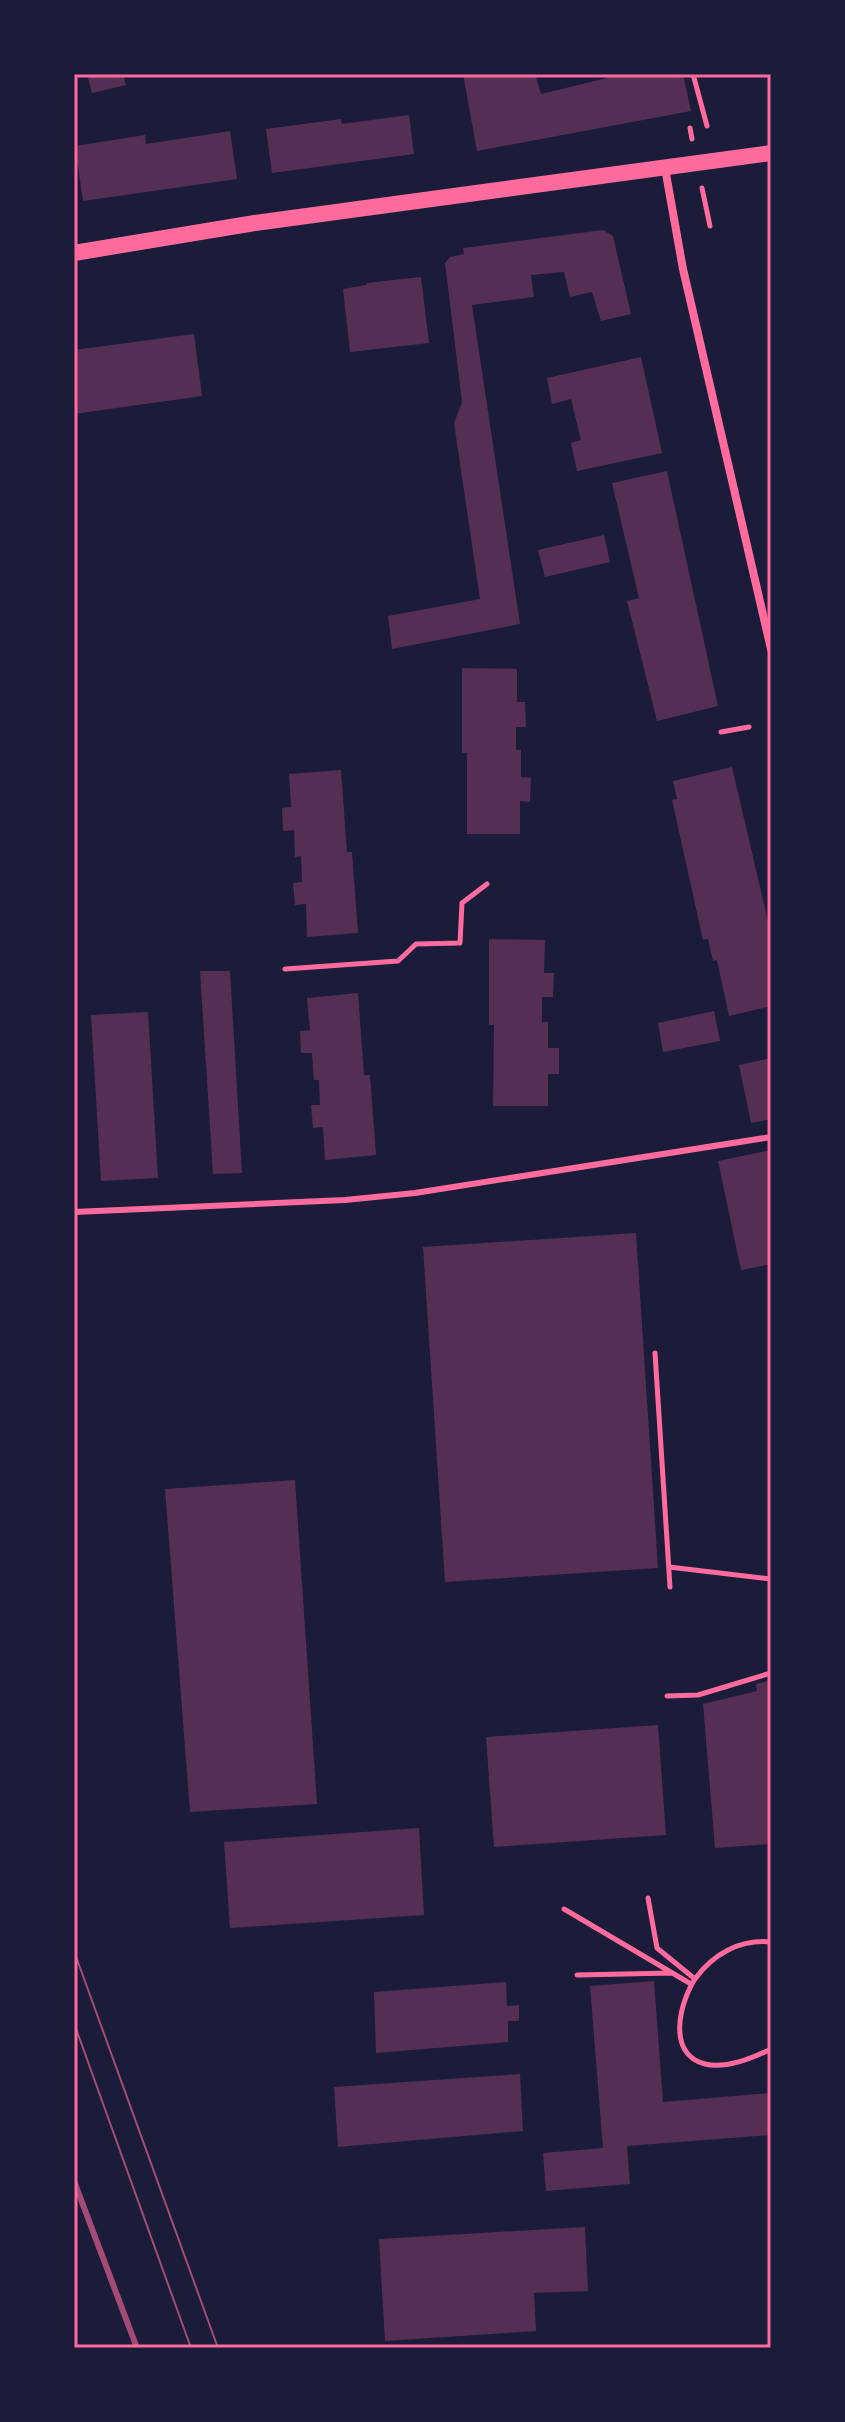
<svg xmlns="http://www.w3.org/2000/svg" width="845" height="2422" font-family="Overpass,sans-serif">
	<rect width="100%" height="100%" fill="#1b1b3a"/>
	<path fill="#542f53" d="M87,74H123L126,85L92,93Z
		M463,74H535L541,94L607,78L606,74H683L691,111L477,151Z
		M409,115L414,154L272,173L266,129L341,119L342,124Z
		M230,131L237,179L83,201L75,146L145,135L146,144Z
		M603,230L613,236L631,314L601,321L592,292L570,297L564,272L531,275L534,297L472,305L520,624L392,649L388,616L480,599L454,423L462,402L445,263L450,257L464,254L463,248Z
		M421,277L429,343L350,352L343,289L366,285L367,283Z
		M194,334L202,396L74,414V350Z
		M641,357L662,453L577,471L571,443L581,440L571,399L552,404L547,378Z
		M667,471L718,706L657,721L627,601L639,598L612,483Z
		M604,535L610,562L545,577L538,550Z
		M462,668L517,669V702H525L526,727H516V750H521V777L531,778L530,802L520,801V834H467V753H462Z
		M732,767L771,934V1006L729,1016L717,960L713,961L708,939L703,940L672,800L677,799L673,781Z
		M341,770L347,852H352L358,933L307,937L306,904L295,905L293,883L302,882L301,856L295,857L294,830L283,831L282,808L291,807L289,774Z
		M489,939L545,940L544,973H554L553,997H542V1022H548V1048H559V1074H548V1106H493L494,1025H489Z
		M200,971H230L242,1173L213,1174Z
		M358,993L364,1075H370L376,1155L325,1160L323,1127L313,1128L311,1105H320L319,1080H314L312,1053H301L300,1031L310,1030L307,998Z
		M714,1011L720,1041L663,1052L658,1023Z
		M148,1012L158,1178L101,1181L91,1015Z
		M771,1058V1119L751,1123L739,1065Z
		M771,1150V1264L741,1270L718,1161Z
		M636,1233L658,1568L445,1582L423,1247Z
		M295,1480L317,1804L190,1812L165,1489Z
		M771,1680V1844L715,1848L703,1704L757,1691L756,1684Z
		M658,1725L666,1835L494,1847L486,1737Z
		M419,1828L424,1915L230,1928L224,1842Z
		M654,1981L663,2102L771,2093V2135L627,2146L630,2184L546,2191L543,2153L603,2148L590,1986Z
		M506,1982L507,2006L519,2005V2021H508V2042L376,2053L374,1992Z
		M520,2074L523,2131L338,2147L334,2087Z
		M585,2227L588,2291L534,2293L536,2331L385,2341L379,2239Z"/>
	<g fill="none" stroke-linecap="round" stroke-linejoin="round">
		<path stroke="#ff6b9d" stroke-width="5" d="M693,74L707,126
			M690,128L692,139
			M702,188L710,226
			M721,732L749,727
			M285,969L398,961L416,944L460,943L462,903L487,884
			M655,1353L670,1587
			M669,1567L771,1579
			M667,1696L698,1695L771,1673
			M648,1898L657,1948L695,1979C713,1954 740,1939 771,1942
			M564,1909L691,1984
			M577,1975L672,1973
			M695,1979C680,2002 666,2054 705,2064C725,2069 753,2058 771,2049"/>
		<path stroke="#ff6b9d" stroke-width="6" d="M74,1212L345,1200L415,1193L771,1137"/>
		<path stroke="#ff6b9d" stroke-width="8" d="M665,168L683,269L771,649"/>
		<path stroke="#ff6b9d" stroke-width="16" d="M74,253L255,223L771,153"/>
		<path stroke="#a44b75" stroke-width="2" d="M74,1951L218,2348
			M74,2023L191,2348"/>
		<path stroke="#a44b75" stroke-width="6" d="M74,2181L137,2348"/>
	</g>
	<rect width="845" height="2422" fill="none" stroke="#1b1b3a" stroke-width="152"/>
	<rect x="76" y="76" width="693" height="2270" fill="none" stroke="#ff6b9d" stroke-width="3"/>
</svg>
